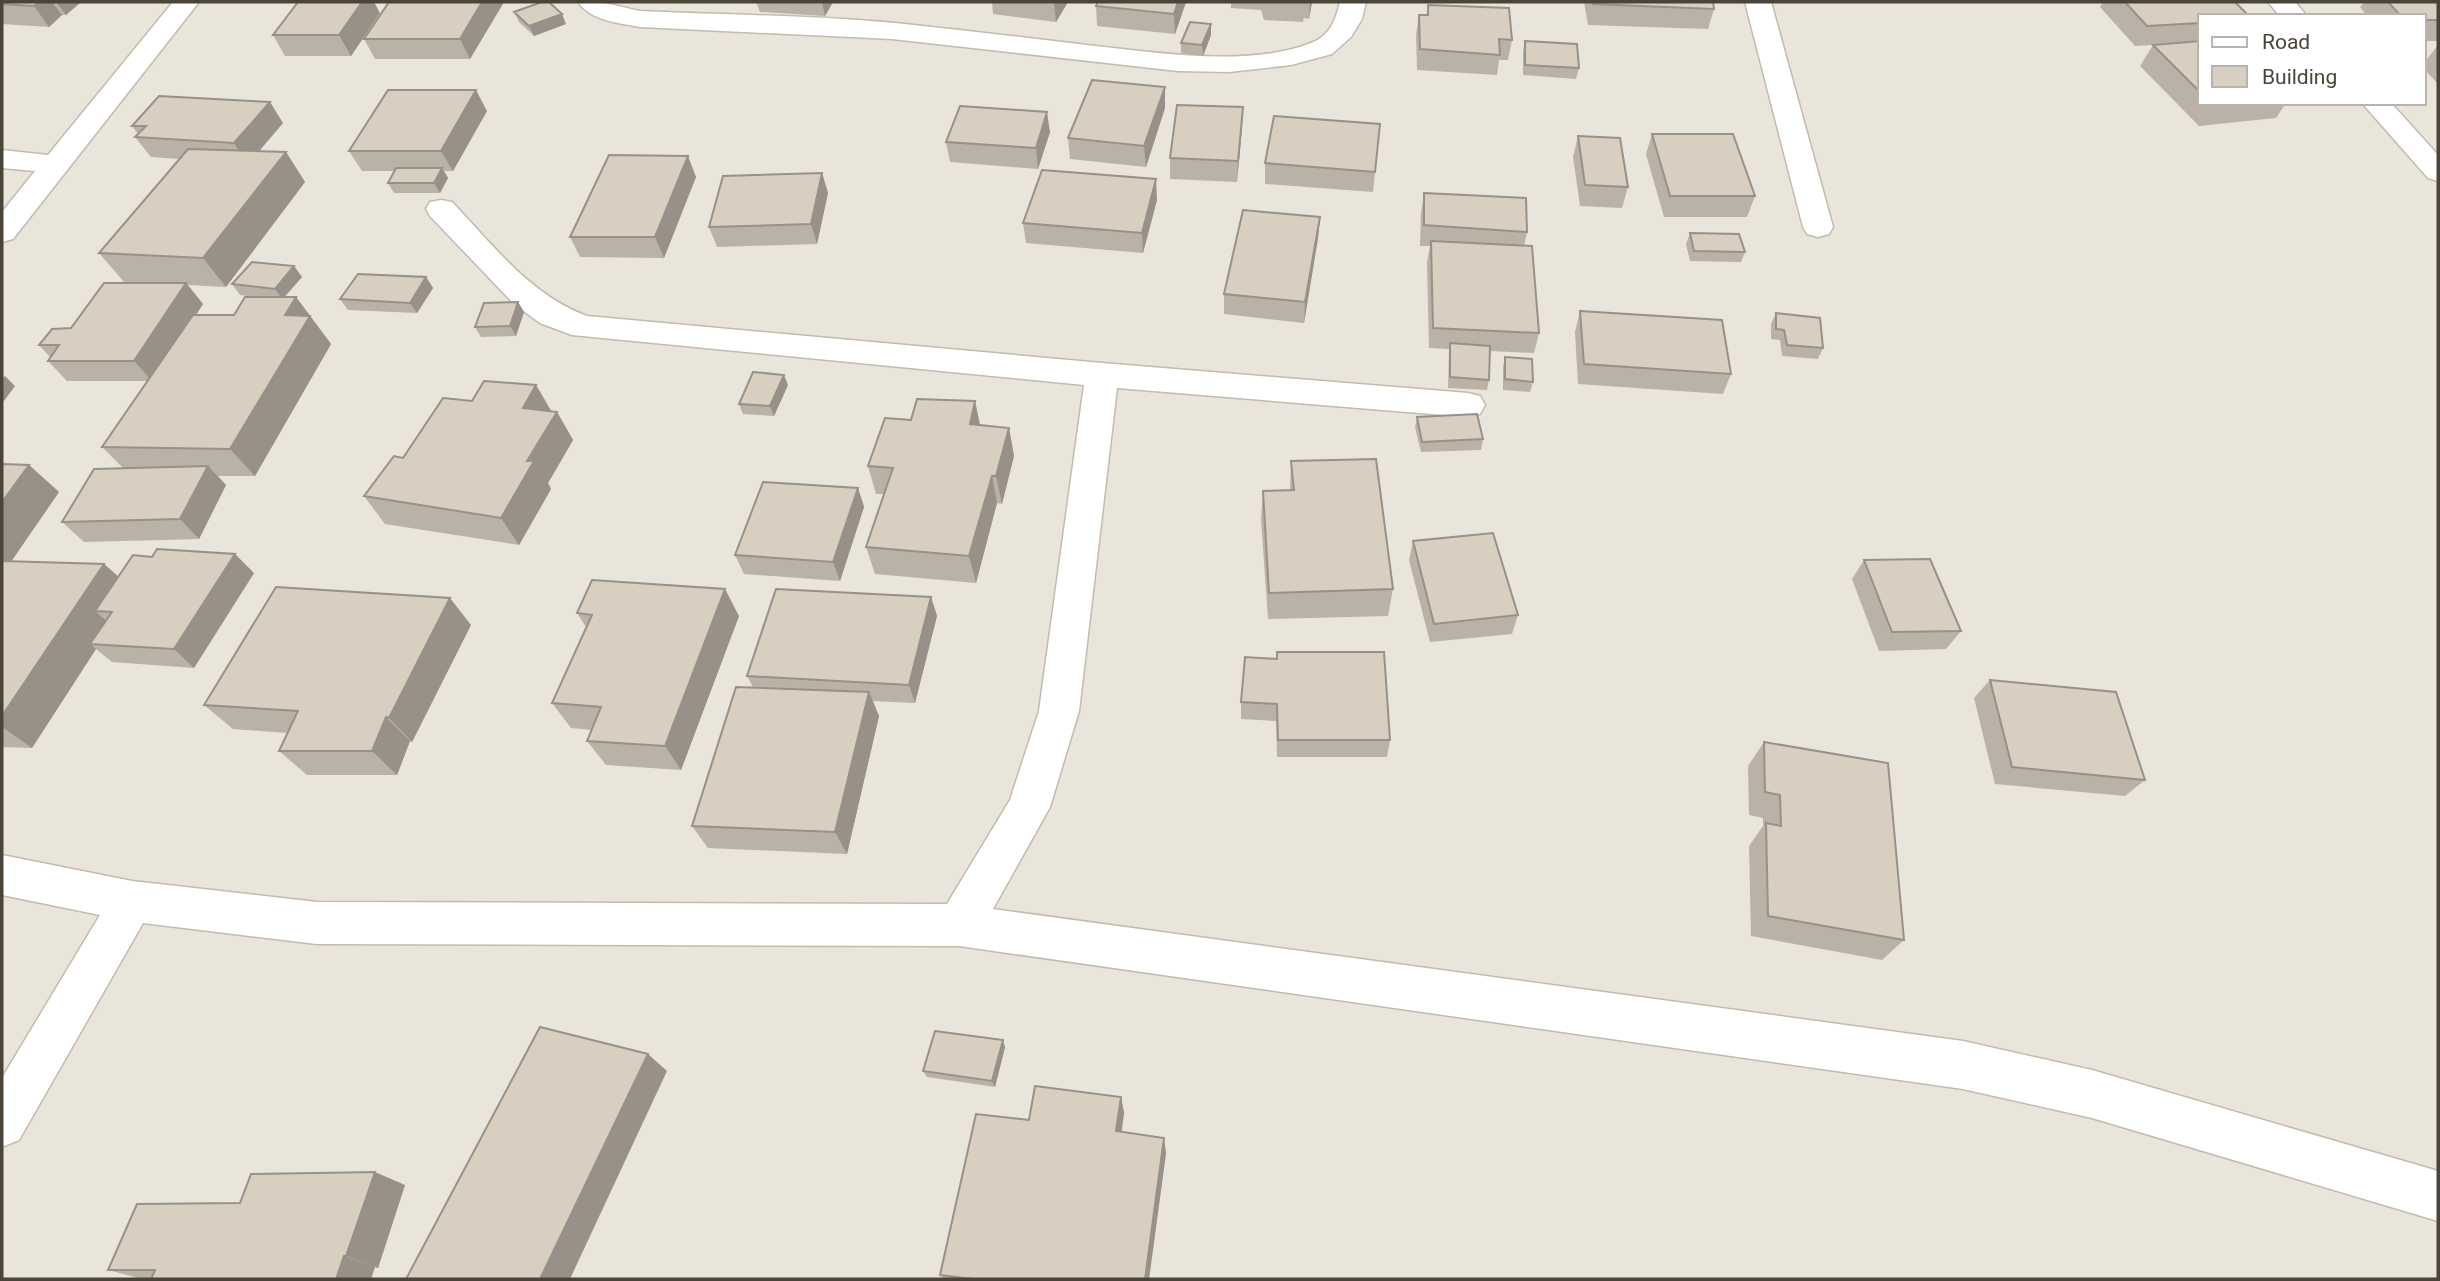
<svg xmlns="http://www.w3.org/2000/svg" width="2440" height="1281" font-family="Roboto,sans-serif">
	<rect width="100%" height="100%" fill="#f6f3ec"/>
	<path fill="#eae5da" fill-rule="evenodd" d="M2,2H2438V1279H2ZM2200,16H2424V103H2200Z"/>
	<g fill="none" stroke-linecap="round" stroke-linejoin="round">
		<defs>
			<path id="minor" d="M173,2H199L13,239L2,242V212L35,171L2,168V150L48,155Z
				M578,2C604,1 615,6 640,11C725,15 810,15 895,23C962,30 1029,38 1095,46C1158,53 1251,67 1311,43C1330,36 1336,19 1340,2H1366L1362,19L1351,37L1332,54L1291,65L1229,72L1178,71L892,39L640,27C619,23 591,21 578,2Z
				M1745,2H1771L1833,227L1829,234L1818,237L1807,234L1803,227Z
				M2268,2H2295L2307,16H2280Z
				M2362,103H2391L2438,155V181L2428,178Z
				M441,200L452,202C493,245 530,295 587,316L1102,363L1468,393L1480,396L1485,405L1480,414L1468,417L1117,388L1079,711L1050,807L993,909L1963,1041L2092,1070L2438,1171V1221L2092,1118L1963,1089L959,946L317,944L143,923L19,1140L2,1147V1078L100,915L2,895V855L132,881L317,902L947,904L1010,800L1039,711L1084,385L572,335L540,323L514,304L430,216L426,209L430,202Z"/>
		</defs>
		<use href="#minor" stroke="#c2bbae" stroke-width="3"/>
		<use href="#minor" fill="#fff" fill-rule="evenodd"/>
	</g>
	<path fill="#bab2a6" d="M2,2H81L66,15H62L49,27L2,24Z
		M389,2H504L470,59H375L364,39Z
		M756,2H833L825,16L760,12Z
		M992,2H1068L1056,22L993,14Z
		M1098,2H1186L1175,34L1097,26L1096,6Z
		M1231,2H1312L1309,19L1304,18L1303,22L1264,20L1261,10L1231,8Z
		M1584,2H1713L1714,9L1708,29L1588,25Z
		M2103,2H2235L2200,16V103H2286L2276,118L2199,126L2140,66L2153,45L2135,46L2100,7Z
		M2364,2H2438V41H2424V16H2367L2360,7Z
		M1428,5L1512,40L1508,60H1499L1497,75L1417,70L1416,35L1419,15H1427Z
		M514,12L566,24L534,36L519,22Z
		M380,13L351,56H285L273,35Z
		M1211,24V35L1203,56L1181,53V43Z
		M1525,41L1579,68L1576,79L1523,75V51Z
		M2438,45V84L2424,69V63Z
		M1165,87V108L1146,167L1070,159L1068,138Z
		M487,111L453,171H444L448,178L440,193H394L388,183L394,171H362L349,151Z
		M283,123L259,151L286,152L305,182L226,287L188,285L203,304L196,315H234L257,297L240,295L232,284L294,266L302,277L285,297H296L331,344L255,476H218L226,485L199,539L84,542L62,522L123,468L102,447L148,381H67L48,361L50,357L39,345L71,328L145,283L124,282L99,253L179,159L151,157L135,137L138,134L132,126Z
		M1380,124L1373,192L1265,184V163Z
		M1242,128L1237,182L1170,179V158Z
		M1050,132L1038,169L950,162L946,142Z
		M1652,134L1755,196L1747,217H1664L1646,154Z
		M1578,136L1628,187L1622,208L1580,206L1573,157Z
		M822,173L828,193L817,244L717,247L709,227Z
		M696,177L664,258L580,257L570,237Z
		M1424,193L1527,232L1524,246L1539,333L1534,353L1490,351L1489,380L1487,390L1448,388L1449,349L1429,348L1427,262L1430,246H1420L1421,213Z
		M1157,200L1143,253L1026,243L1023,223Z
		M1320,217L1318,238L1304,323L1224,314V294Z
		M1690,233L1745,252L1741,262L1690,261L1686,244Z
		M426,277L433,288L417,313L348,310L340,299Z
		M518,302L524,312L516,336L481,337L475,327Z
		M1580,311L1731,374L1723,394L1578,384L1575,332Z
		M1776,313L1823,348L1818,359L1782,356L1780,340L1771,339V324Z
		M1505,357L1533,382L1530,392L1503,390V367Z
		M536,385L551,411L557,412L573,440L548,483L551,489L519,545L385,524L364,496L403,458L472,401Z
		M788,385L774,416L743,414L739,404Z
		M1417,417L1483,439L1481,450L1421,452L1415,427Z
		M980,425L1009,428L1014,456L1002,504L997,503L976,583L875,574L866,547L884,494H876L868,466Z
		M1291,461L1393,589L1388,616L1268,619L1261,519L1263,491L1290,490Z
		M2,464L29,465L59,492L11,561L104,564L119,577L254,573L194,668L112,662L96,649L32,748L2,747Z
		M858,488L864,507L840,581L744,574L735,555Z
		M1413,541L1518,615L1512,634L1430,642L1409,560Z
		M1864,560L1961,631L1946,649L1879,651L1852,579Z
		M931,597L937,616L915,703L873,701L879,716L847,854L708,848L692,826L753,687L747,676Z
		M577,613L739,616L681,770L606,765L587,741L592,730L571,728L552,703L586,627Z
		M471,625L412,742L410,741L397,775H307L279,751L288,733L233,729L204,705Z
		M1276,659L1390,740L1387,757H1277L1276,721L1241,719V702Z
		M1990,680L2145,780L2125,796L1995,784L1974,698Z
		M1764,742L1904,940L1882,960L1751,936L1749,846L1763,826V818L1749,815L1748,766Z
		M1005,1047L995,1087L927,1077L923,1071Z
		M1121,1097L1124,1113L1122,1132L1166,1153L1149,1279H944L940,1275L1029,1120Z
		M405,1185L378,1268L375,1267L371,1279H142L108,1270L240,1203Z"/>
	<path fill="#979187" d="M39,2H52L62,15L49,27L34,6Z
		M56,2H81L66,15Z
		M362,2H374L380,13L351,56L339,35Z
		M482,2H504L470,59L460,39Z
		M822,2H833L825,16Z
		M1054,2H1068L1056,22Z
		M1178,2H1186L1175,34L1174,14Z
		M1310,2H1312L1309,19Z
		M562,14L566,24L534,36L529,26Z
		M1211,24V35L1203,56L1202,45Z
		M1165,87V108L1146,167L1144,146Z
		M476,90L487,111L453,171L441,151Z
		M270,102L283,123L248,164L234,143Z
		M1243,107L1242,128L1237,182L1238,161Z
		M1047,112L1050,132L1038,169L1036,148Z
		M286,152L305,182L226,287L203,258Z
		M688,156L696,177L664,258L655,237Z
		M442,168L448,178L440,193L434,183Z
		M822,173L828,193L817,244L811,224Z
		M1156,179L1157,200L1143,253L1142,233Z
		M1320,217L1318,238L1304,323L1305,302Z
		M294,266L302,277L282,299L275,289Z
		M426,277L433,288L417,313L410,303Z
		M186,283L203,304L152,381L134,361Z
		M296,297L331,344L255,476L230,449L285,315Z
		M518,302L524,312L516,336L510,326Z
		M784,375L788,385L774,416L770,406Z
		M5,376L15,386L4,401L2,398V379Z
		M536,385L553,414L523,408Z
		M975,401L981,429L970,424Z
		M557,412L573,440L548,483L551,489L519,545L501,518L527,461Z
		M1009,428L1014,456L1002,504L996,476Z
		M29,465L59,492L2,575V502Z
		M208,466L226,485L199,539L180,519Z
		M992,476L997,503L976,583L969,556Z
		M858,488L864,507L840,581L833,562Z
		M235,554L254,573L194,668L174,649Z
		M104,564L133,590L112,612L95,611L111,625L90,644L96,649L32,748L2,727V716Z
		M725,589L739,616L681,770L665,746Z
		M931,597L937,616L915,703L909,685Z
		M450,598L471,625L412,742L389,718Z
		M869,692L879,716L847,854L835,832Z
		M386,717L410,741L397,775L372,751Z
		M1003,1040L1005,1047L995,1087L992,1081Z
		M648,1054L667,1071L570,1279H540Z
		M1121,1097L1124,1113L1119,1146L1116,1131Z
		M1164,1138L1166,1153L1149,1279H1145Z
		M375,1172L405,1185L378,1268L346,1256Z
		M344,1256L375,1267L371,1279H336Z"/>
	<path fill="#d8cfc1" stroke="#979187" stroke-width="2" d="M2,2H39L34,6L2,4Z
		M298,2H362L339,35H273Z
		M389,2H482L460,39H364Z
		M542,2H549L562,14L529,26L514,12Z
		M1098,2H1178L1174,14L1096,6Z
		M1592,2H1713L1714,9L1593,4Z
		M2125,2H2235L2249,16H2200V23L2147,26Z
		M2388,2H2438V20H2424V16H2401Z
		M1428,5L1509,8L1512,40L1499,39L1500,55L1420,49L1419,15H1428Z
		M1190,22L1211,24L1202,45L1181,43Z
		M1525,41L1577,44L1579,68L1525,65Z
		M2200,41V92L2153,45Z
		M1092,80L1165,87L1144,146L1068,138Z
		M388,90H476L441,151H349Z
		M159,96L270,102L234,143L135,137L146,126H132Z
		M2211,103H2230L2213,105Z
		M1177,105L1243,107L1238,161L1170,158Z
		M960,106L1047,112L1036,148L946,142Z
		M1274,116L1380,124L1375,172L1265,163Z
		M1652,134H1733L1755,196H1670Z
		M1578,136L1620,138L1628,187L1585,185Z
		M188,149L286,152L203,258L99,253Z
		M609,155L688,156L655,237H570Z
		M396,168H442L434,183H388Z
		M1042,170L1156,179L1142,233L1023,223Z
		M822,173L811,224L709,227L723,176Z
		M1424,193L1526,198L1527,232L1424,225Z
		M1243,210L1320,217L1305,302L1224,294Z
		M1690,233L1739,234L1745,252L1694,251Z
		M1431,241L1532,246L1539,333L1433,328Z
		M252,262L294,266L275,289L232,284Z
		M358,274L426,277L410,303L340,299Z
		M104,283H186L134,361H48L59,345H39L52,329L71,328Z
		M245,297H296L285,315L310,316L230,449L102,447L193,315H234Z
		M518,302L510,326L475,327L484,303Z
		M1580,311L1722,320L1731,374L1584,364Z
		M1776,313L1820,318L1823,348L1787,345L1784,330L1776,329Z
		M1450,343L1490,346L1489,380L1450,377Z
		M1505,357L1532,359L1533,382L1505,379Z
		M753,372L784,375L770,406L739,404Z
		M484,381L536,385L523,408L557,412L527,461H534L501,518L364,496L394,456L403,458L443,398L472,401Z
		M917,399L975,401L970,424L1009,428L996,476H992L969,556L866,547L893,468L868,466L885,418L911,420Z
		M1477,414L1483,439L1422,442L1417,417Z
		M1376,459L1393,589L1269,593L1263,491L1294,490L1291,461Z
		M2,464L29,465L2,502Z
		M208,466L180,519L62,522L94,469Z
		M763,482L858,488L833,562L735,555Z
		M1493,533L1518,615L1434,624L1413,541Z
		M157,549L235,554L174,649L90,644L112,612L95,611L133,555L152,557Z
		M1930,559L1961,631L1892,632L1864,560Z
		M2,561L104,564L2,716Z
		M592,580L725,589L665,746L587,741L601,707L552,703L592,615L577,613Z
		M276,587L450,598L389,718L386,717L372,751H279L298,711L204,705Z
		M776,589L931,597L909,685L747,676Z
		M1277,652H1384L1390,740H1278L1277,704L1241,702L1245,657L1277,659Z
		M1990,680L2116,692L2145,780L2012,767Z
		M736,687L869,692L835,832L692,826Z
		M1764,742L1888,763L1904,940L1768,916L1766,823L1781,826L1780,795L1765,792Z
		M540,1027L648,1054L540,1279H406Z
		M935,1031L1003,1040L992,1081L923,1071Z
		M1035,1086L1121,1097L1116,1131L1164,1138L1145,1279H973L940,1275L976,1114L1029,1120Z
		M375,1172L346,1256H344L336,1279H151L155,1270H108L137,1204L240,1203L251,1174Z"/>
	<rect width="2440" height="1281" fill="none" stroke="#4b4439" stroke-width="7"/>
	<rect x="2198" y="14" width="228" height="91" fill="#ffffff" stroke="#b7b4b0" stroke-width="2"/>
	<rect x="2212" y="37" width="35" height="10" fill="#ffffff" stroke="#b7b4b0" stroke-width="2"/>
	<text x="2262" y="49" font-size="21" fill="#4b4439">Road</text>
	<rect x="2212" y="66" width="35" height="21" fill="#d8cfc1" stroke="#b7b4b0" stroke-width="2"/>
	<text x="2262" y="84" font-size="21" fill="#4b4439">Building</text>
</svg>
